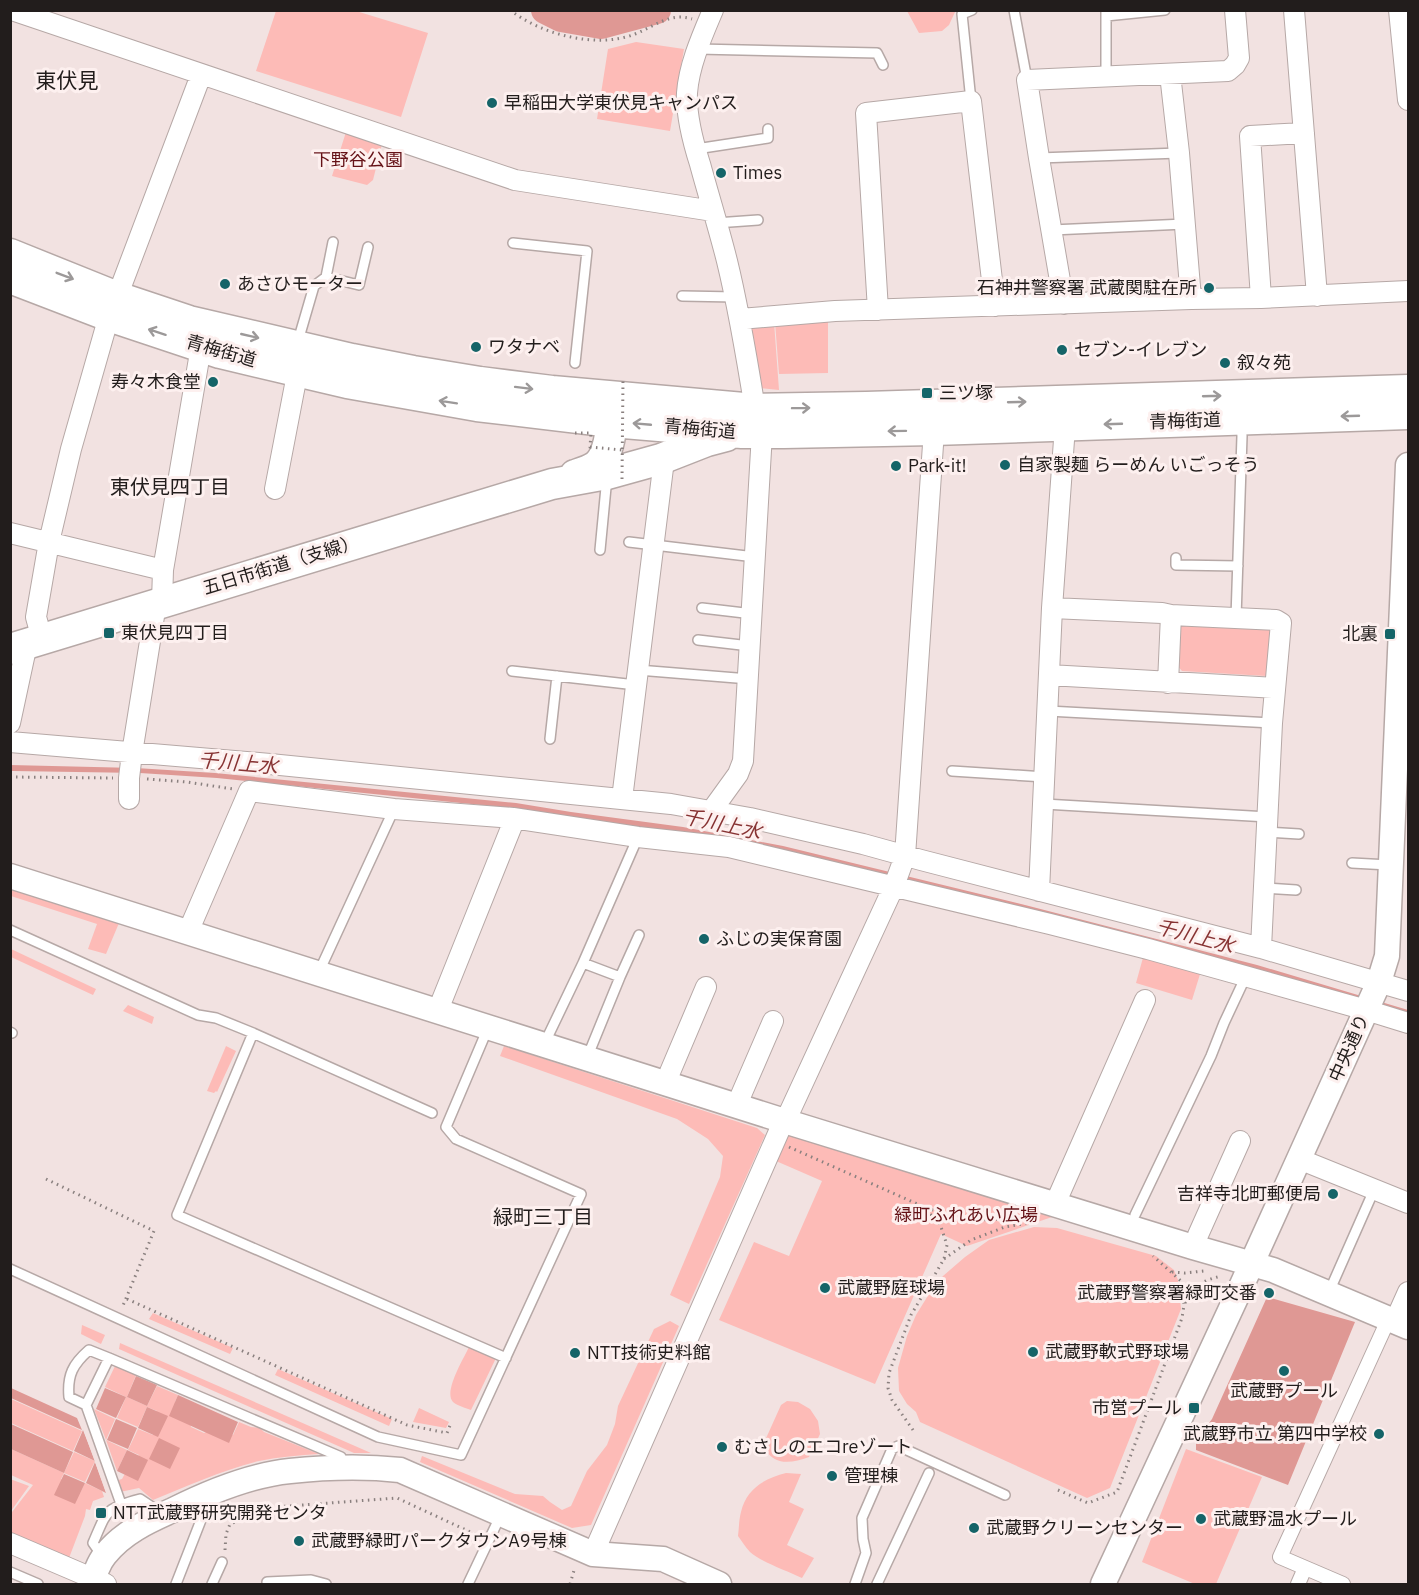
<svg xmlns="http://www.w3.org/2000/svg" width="1419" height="1595" font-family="'IBM Plex Sans','Noto Sans JP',sans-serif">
	<rect width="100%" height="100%" fill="#f2e2e1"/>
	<path fill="#fdbbb7" d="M276,11H356L428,33L401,117L256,71Z
		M907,11H958L955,12L949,25L942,31L919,33Z
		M636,42L684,49L670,131L597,119L608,49Z
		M346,132L382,144L373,180L367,185L332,176Z
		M828,317V373L779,374L775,322Z
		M774,322L779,390L760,388L749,327Z
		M1182,623L1266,625L1273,632L1270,674L1266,676L1182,671L1176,664L1177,626Z
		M11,889L119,923L106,954L88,949L97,924L11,896Z
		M11,949L96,989L93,995L11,957Z
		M1144,954L1201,971L1192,1000L1136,983Z
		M128,1005L154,1017L152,1024L123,1011Z
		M226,1046L236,1051L217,1092L216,1091L214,1093L207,1091Z
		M504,1046L757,1128L765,1135L689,1304L670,1295L720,1177L723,1156L708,1139L677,1119L500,1056Z
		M788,1129L1058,1215L967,1246L941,1234L875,1384L719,1320L754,1242L789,1256L822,1181L776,1161Z
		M1034,1227L1057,1228L1156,1256L1174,1270L1178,1280L1181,1309L1110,1488L1087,1498L920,1422L916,1412L907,1404L899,1391L898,1368L907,1336L916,1315L929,1294L943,1276L965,1257L989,1240Z
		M153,1313L233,1348L230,1354L149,1319Z
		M670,1321L679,1326L591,1525L572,1528L420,1462L422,1456L515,1494L543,1496L550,1502L562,1510L571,1506L587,1471L607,1445L615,1424L618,1406L654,1329Z
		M82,1325L105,1335L101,1344L81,1334Z
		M120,1343L371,1453H354L119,1349Z
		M469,1347L496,1358L471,1410C466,1408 458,1406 453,1402C443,1392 464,1358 469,1347Z
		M115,1366L136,1375L127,1397L147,1406L157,1386L178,1395L175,1402L189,1416L191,1427L204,1433C211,1428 226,1431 233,1435L239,1422L251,1427L260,1428L264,1432L319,1454C299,1455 279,1457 259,1461C222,1470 188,1486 153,1500L139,1488L120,1492L115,1481L122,1479L128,1468L139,1455L128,1450L138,1429L153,1435L154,1417L157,1411L147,1407L138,1427L117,1418L126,1397L105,1387Z
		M278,1369L392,1419L389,1426L275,1375Z
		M11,1399L82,1431L73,1451L11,1423Z
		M787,1401L798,1402L810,1409L818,1421L820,1434L809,1457C790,1464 772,1466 763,1445L781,1405Z
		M419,1408L449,1422L446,1428L413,1422Z
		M94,1409L115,1419L106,1440Z
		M106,1440L127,1450L117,1471Z
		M11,1449L64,1473L61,1479L77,1487L80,1493L85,1483L102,1491L104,1497L93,1501L90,1510L86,1509L85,1516L69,1558L11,1533V1512H12L33,1485L11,1475Z
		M1186,1449L1262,1477L1216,1584H1195L1142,1562Z
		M74,1452L95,1461L85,1482L64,1473Z
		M786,1473L801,1474L789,1502L804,1509L787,1545L814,1558L802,1578C786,1570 763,1563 750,1552C745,1547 742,1541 738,1536C739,1528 739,1519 741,1512C746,1489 765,1478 786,1473Z
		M10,1479L29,1486L11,1511L10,1510Z"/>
	<path fill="#df9894" d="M10,765L136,768L215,773L516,803L571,812L683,827L783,846L1025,905L1257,965L1408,1010V1016L577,819L520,809L217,778L140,773L13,771H11Z
		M1267,1297L1355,1322L1288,1485L1196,1450V1440L1212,1419Z
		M136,1376L157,1385L147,1406L127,1397Z
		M11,1388L77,1418L82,1430L11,1398Z
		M105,1388L126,1397L116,1418L96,1409Z
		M178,1395L238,1422L229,1443L169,1416Z
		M147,1407L168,1416L158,1437L138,1428Z
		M116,1419L137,1428L128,1449L107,1440Z
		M11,1424L73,1452L64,1473L11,1449Z
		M83,1430L95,1461L74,1451Z
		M159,1438L180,1448L170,1469L149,1459Z
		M127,1450L148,1460L138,1481L117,1471Z
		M95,1462L106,1493L86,1483Z
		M64,1474L85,1483L75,1504L54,1495Z"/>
	<path fill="#f2e2e1" d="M78,1415L86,1429L98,1461L109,1492L107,1495Z"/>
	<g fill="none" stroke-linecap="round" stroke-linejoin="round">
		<path stroke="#df9894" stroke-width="28" d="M545,10L561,18L601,25L657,10"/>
		<defs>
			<path id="service" d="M1014,10L1027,80
				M1106,16L1165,10
				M698,49L877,53L883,65
				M1106,77V10
				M971,101L962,14L972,10
				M696,149L768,138V129
				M1039,158L1179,153
				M716,223L758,220
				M1052,230L1185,224
				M513,243L587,251L575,363
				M326,277L359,285L368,247
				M682,296L736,297
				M298,341L314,286L326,277L333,242
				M629,542L755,557
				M600,550L607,477
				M1176,558V565L1238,566
				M702,608L753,614
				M1236,618L1242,436L1241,425
				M698,640L750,646
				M638,670L749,679
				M512,671L636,685
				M1048,711L1272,723
				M550,739L557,676
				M952,771L1045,777
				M1044,804L1268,817
				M1267,832L1299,834
				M1352,863L1389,865
				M1264,888L1296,890
				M10,930L198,1015L216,1018L253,1033L432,1113
				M323,963L394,809
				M583,963L620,977L591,1048
				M620,977L639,935
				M10,1032L12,1033
				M253,1033L177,1215L506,1358
				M549,1034L583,963L638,837
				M1135,1215L1211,1056L1224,1023L1246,976
				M10,1269L378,1437L461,1455L581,1194L456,1139L446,1127L485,1035
				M1329,1292L1374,1190
				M109,1358L341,1457
				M86,1405L109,1358L89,1350C73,1364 67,1375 69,1397L86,1405L121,1504
				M103,1557L93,1543C107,1511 105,1508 140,1499L161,1513
				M10,1572L38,1584
				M267,1582L311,1580L326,1584
				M176,1584L210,1497
				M212,1584L222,1562
				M468,1584L496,1525
				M855,1584L866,1553L863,1539L862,1518L892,1449L898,1446L1005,1495
				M877,1584L929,1473"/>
			<path id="pedestrian" d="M1298,1584L1305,1568
				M1343,1584L1280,1557L1389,1318"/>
			<path id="minor" d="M12,10L515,180L713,211
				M713,10C702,36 689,65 687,93C686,117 693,142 700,164C709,197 719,229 727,261C739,310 747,359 755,409
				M1294,10L1317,296
				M1399,10L1408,100
				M1170,74L1179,153L1191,299
				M117,297L201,75
				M1261,298L1250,136L1304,133
				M1064,304L1039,158L1027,80L1228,71L1235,65L1239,58L1235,10
				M878,310L866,113L971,101L995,306
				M740,319L835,311L1191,299L1261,298L1408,291
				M275,489L295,385
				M10,533L163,570L162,602
				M163,570L201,347
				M1052,608L1162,613L1171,615L1276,620L1281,623L1272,723L1261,948
				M42,639L36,617L49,542L71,449L109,316
				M1049,675L1275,688
				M1168,683L1171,615
				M10,723L27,644
				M10,742L270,764L671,804L750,818L863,844L921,860L1261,948L1408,991
				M129,799V778L132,753L156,604
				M622,799L663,468L661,459
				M712,810L738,774L743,761L762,433
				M1039,891L1052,608L1065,426
				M188,932L249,791L394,809L513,818L638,837L729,847L1050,924L1148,949L1366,1010L1408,1023
				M442,1000L513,823V818
				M670,1072L706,987
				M741,1095L773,1021
				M1299,1159L1408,1203
				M1055,1204L1145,1000
				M1198,1235L1240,1141
				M1395,1321L1408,1292
				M10,1543L106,1584
				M593,1554L784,1120L790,1111L894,886L905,856L934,430"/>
			<path id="tertiary" d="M10,876L794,1124L1193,1247L1273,1270L1408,1327
				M93,1584C94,1575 99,1562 105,1555C122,1533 148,1521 173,1510C209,1492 250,1475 290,1471C328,1467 363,1466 400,1470L593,1554L663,1559L719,1584
				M1103,1584L1241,1287L1379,982L1387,956L1408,465"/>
			<path id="primary" d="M10,254L117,297L189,321L352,359L413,371L480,382L552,391L755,409L866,407L1408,390
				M10,278L109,316L220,353L347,383L477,406L612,422L742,433H784L934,430L1408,414
				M575,475C581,473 591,470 596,466C611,455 612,421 613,404
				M10,649L466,510L552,484L607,474L661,459L707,441L726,436"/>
		</defs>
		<use href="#service" stroke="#b6a8a6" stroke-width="12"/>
		<use href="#pedestrian" stroke="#b6a8a6" stroke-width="16"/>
		<use href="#minor" stroke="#b6a8a6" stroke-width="22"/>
		<use href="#tertiary" stroke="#b6a8a6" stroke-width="27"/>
		<use href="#primary" stroke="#b6a8a6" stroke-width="33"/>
		<path stroke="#8a807f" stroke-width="3" stroke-dasharray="1.5 4.5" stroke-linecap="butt" d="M510,10C542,35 598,49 635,34C655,26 671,12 692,19
			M10,777L113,778
			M147,779L187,782L233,789
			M789,1147L922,1206L956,1218L969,1220L1022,1219L1038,1221
			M46,1179L154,1231L122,1308
			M944,1259L971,1240L1005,1227L1033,1222
			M1172,1272L1185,1273L1204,1271
			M127,1299L407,1425L447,1433L451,1423
			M1185,1303C1194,1285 1202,1281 1221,1276
			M913,1430L892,1400L888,1388L889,1373L911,1315L944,1259L947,1245L940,1224L923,1207
			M1058,1490L1088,1503L1117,1492L1182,1318L1184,1305L1182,1282L1153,1256
			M225,1550L226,1534L230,1524L275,1507L397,1498L479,1536
			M570,1584L575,1567"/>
		<use href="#service" stroke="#fff" stroke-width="9"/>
		<use href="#pedestrian" stroke="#fff" stroke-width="14"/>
		<use href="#minor" stroke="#fff" stroke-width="20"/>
		<use href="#tertiary" stroke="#fff" stroke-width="24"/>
		<use href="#primary" stroke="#fff" stroke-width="30"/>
		<path stroke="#8a807f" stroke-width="3" stroke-dasharray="1.5 4.5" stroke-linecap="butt" d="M575,433H591L590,447L622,450
			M622,479L623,379"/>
	</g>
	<defs><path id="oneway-shaft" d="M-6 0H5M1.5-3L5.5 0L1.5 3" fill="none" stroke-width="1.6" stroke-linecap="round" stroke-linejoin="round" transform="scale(1.5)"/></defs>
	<g stroke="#9c9999">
		<use href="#oneway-shaft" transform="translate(65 276) rotate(21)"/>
		<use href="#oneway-shaft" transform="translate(157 332) rotate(-162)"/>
		<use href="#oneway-shaft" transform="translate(250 336) rotate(13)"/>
		<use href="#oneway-shaft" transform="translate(524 388) rotate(7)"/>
		<use href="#oneway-shaft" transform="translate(1212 396) rotate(-2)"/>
		<use href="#oneway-shaft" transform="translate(448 402) rotate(-171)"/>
		<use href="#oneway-shaft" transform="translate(1017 402) rotate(-2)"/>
		<use href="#oneway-shaft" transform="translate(801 408) rotate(-1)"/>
		<use href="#oneway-shaft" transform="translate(1350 416) rotate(178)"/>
		<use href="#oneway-shaft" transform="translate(642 424) rotate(-175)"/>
		<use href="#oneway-shaft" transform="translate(1113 424) rotate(178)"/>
		<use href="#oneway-shaft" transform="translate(897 431) rotate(179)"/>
	</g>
	<g fill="#156468" stroke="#fdf0ef" stroke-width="2">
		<circle cx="492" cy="103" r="6"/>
		<circle cx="721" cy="173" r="6"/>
		<circle cx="225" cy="284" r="6"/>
		<circle cx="1209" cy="288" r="6"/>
		<circle cx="476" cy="347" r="6"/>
		<circle cx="1062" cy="350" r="6"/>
		<circle cx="1225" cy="363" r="6"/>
		<circle cx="213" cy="382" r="6"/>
		<rect x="921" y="387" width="12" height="12" rx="3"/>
		<circle cx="1005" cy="465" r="6"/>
		<circle cx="896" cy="466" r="6"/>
		<rect x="103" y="627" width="12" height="12" rx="3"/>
		<rect x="1384" y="628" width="12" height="12" rx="3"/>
		<circle cx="704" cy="939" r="6"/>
		<circle cx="1333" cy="1194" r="6"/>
		<circle cx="825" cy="1288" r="6"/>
		<circle cx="1269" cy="1293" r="6"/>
		<circle cx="1033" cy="1352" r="6"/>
		<circle cx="575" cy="1353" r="6"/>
		<circle cx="1284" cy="1371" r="6"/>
		<rect x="1188" y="1402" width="12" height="12" rx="3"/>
		<circle cx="1379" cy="1434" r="6"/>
		<circle cx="722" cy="1447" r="6"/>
		<circle cx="832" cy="1476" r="6"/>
		<rect x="95" y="1507" width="12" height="12" rx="3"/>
		<circle cx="1201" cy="1519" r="6"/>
		<circle cx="974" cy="1528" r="6"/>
		<circle cx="299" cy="1541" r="6"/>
	</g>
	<g text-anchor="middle" stroke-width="6" stroke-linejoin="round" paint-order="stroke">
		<g font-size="18" fill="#221d1c" stroke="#fdf0ef" text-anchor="start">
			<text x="504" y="109">早稲田大学東伏見キャンパス</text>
			<text x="733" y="179">Times</text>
			<text x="237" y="290">あさひモーター</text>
			<text x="1197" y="294" text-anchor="end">石神井警察署 武蔵関駐在所</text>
			<text x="488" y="353">ワタナベ</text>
			<text x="1074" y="356">セブン-イレブン</text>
			<text x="1237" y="369">叙々苑</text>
			<text x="201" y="388" text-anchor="end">寿々木食堂</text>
			<text x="939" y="399">三ツ塚</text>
			<text x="1017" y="471">自家製麺 らーめん いごっそう</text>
			<text x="908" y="472">Park-it!</text>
			<text x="121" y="639">東伏見四丁目</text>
			<text x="1378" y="640" text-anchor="end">北裏</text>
			<text x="716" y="945">ふじの実保育園</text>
			<text x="1321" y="1200" text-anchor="end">吉祥寺北町郵便局</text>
			<text x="837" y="1294">武蔵野庭球場</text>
			<text x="1257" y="1299" text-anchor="end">武蔵野警察署緑町交番</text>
			<text x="1045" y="1358">武蔵野軟式野球場</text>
			<text x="587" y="1359">NTT技術史料館</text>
			<text x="1284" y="1397" text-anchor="middle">武蔵野プール</text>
			<text x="1182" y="1414" text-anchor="end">市営プール</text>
			<text x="1367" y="1440" text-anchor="end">武蔵野市立 第四中学校</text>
			<text x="734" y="1453">むさしのエコreゾート</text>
			<text x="844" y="1482">管理棟</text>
			<text x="113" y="1519">NTT武蔵野研究開発センタ</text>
			<text x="1213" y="1525">武蔵野温水プール</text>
			<text x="986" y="1534">武蔵野クリーンセンター</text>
			<text x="311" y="1547">武蔵野緑町パークタウンA9号棟</text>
		</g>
		<g font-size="18" fill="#651217" stroke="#fdf0ef">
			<text x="358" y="166">下野谷公園</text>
			<text x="966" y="1221">緑町ふれあい広場</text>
		</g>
		<g font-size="18" fill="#221d1c" stroke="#fdf0ef">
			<text transform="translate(221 351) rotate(16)" y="6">青梅街道</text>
			<text transform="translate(1185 421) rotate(-2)" y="6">青梅街道</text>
			<text transform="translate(700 429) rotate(5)" y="6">青梅街道</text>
			<text transform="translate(281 565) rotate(-17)" y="6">五日市街道（支線）</text>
			<text transform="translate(1349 1048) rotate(-66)" y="6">中央通り</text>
		</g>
		<g font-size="20" fill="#221d1c" stroke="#fdf0ef">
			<text x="170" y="494">東伏見四丁目</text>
			<text x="543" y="1224">緑町三丁目</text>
		</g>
		<g font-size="20" font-style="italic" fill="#873333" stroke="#fdf0ef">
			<text transform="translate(238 763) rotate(5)" y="7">千川上水</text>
			<text transform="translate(722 824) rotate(12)" y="7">千川上水</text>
			<text transform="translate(1195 936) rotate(15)" y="7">千川上水</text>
		</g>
		<g font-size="21" fill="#221d1c" stroke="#fdf0ef">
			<text x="67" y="88">東伏見</text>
		</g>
	</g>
	<rect width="1419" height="1595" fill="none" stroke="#221d1c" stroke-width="24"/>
</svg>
